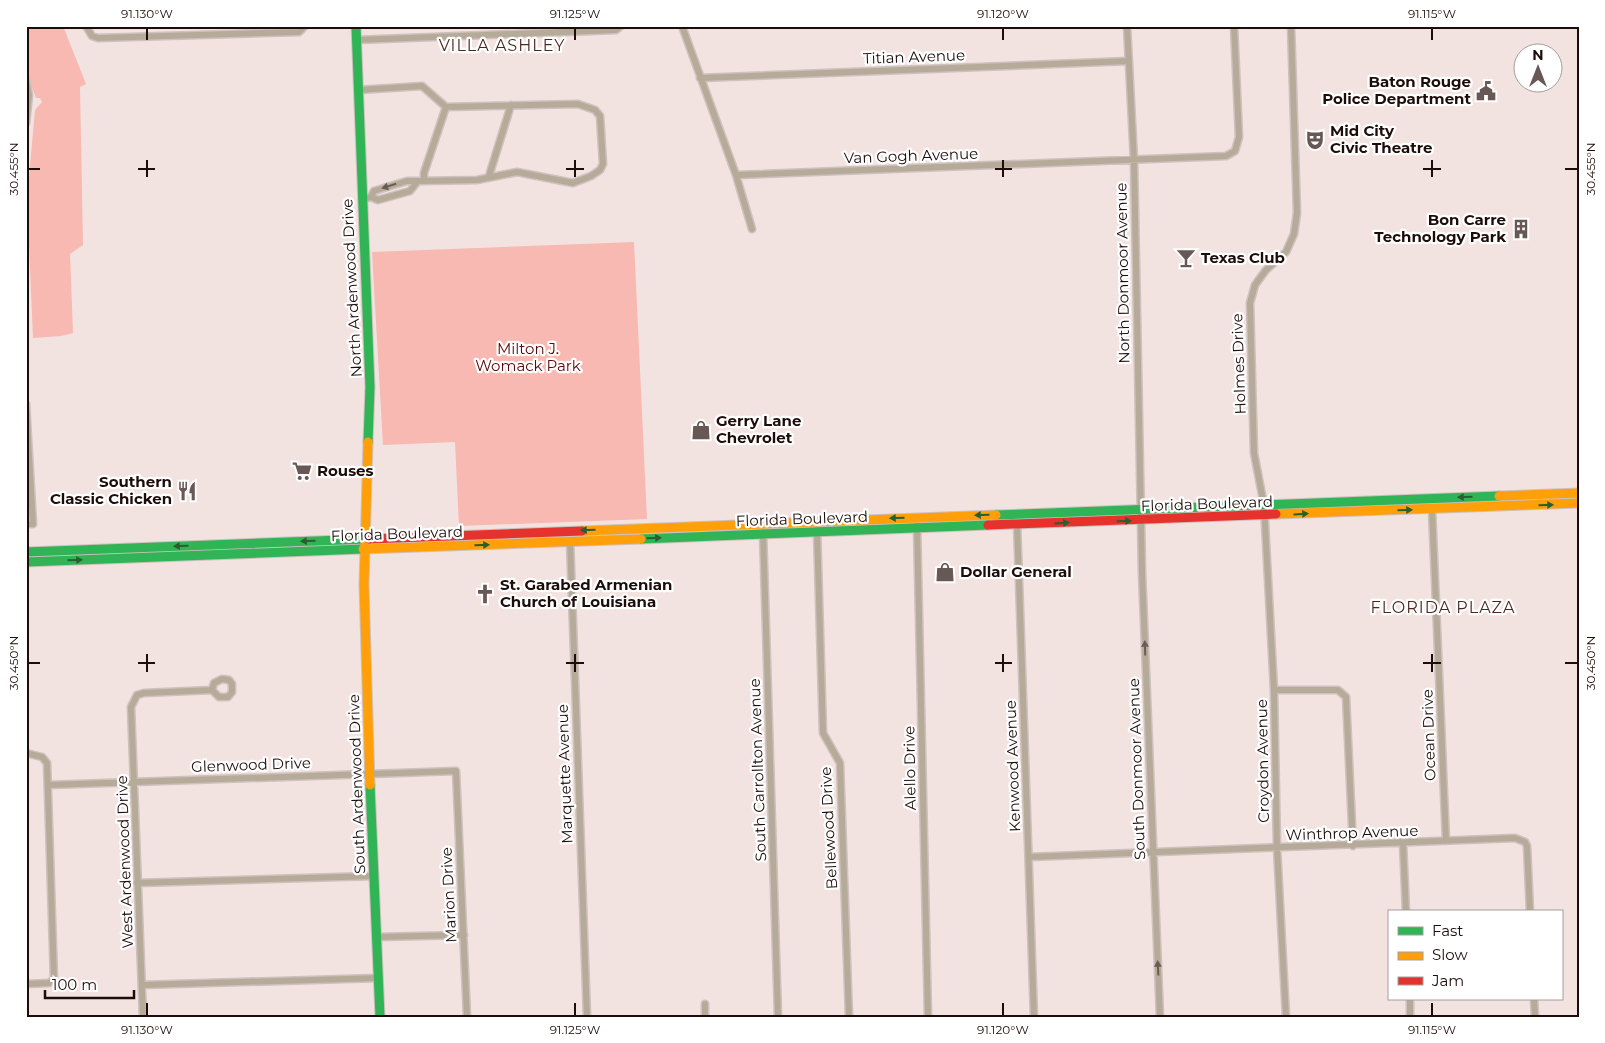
<svg xmlns="http://www.w3.org/2000/svg" width="1605" height="1043" font-family="Montserrat,sans-serif">
	<rect width="100%" height="100%" fill="#f2e3e0"/>
	<path fill="#f7b9b1" d="M26,26H63L86,84L80,87L83,245L70,254L73,333L61,336L33,338L27,199L35,110L42,102L40,98H36L26,72Z
		M634,242L647,519L459,526L455,442L383,445L372,252Z"/>
	<g fill="none" stroke-linecap="round" stroke-linejoin="round">
		<defs>
			<path id="street" d="M86,26L92,36L98,38L299,32L305,26
				M682,26L736,175L752,229
				M1127,26L1134,160L1142,572L1160,1017
				M356,40L616,30L621,26
				M700,78L1129,61
				M26,80L29,95L26,123
				M358,90L422,86L446,107L578,104L595,110L600,116L603,164L600,170L591,176L573,183L517,172L477,180L418,181
				M736,175L1226,156L1235,151L1239,137L1234,26
				M489,176L511,105
				M424,181V173L446,107
				M362,199L371,197L378,200L410,191L418,181H407L374,191L371,197
				M26,404L33,524H26
				M1432,509L1446,841
				M1017,523L1034,1017
				M917,526L928,1017
				M817,530L823,733L840,763L849,1017
				M763,532L778,1017
				M570,540L587,1017
				M1274,690H1338L1346,697L1353,846
				M26,753L42,757L47,763L54,979L49,983L26,984
				M48,785L456,771L467,1017
				M1403,843L1406,912
				M1029,857L1515,838L1525,842L1527,846L1530,912
				M137,883L374,876
				M377,937L464,935
				M142,985L378,978
				M1410,999V1017
				M1534,999L1535,1017
				M705,1004V1017
				M143,1017L131,707L137,695L144,693L212,690L214,683L222,679L229,680L232,684V692L228,697H219L212,690
				M1286,1017L1277,848L1274,690L1264,505L1254,453L1250,303L1255,285L1266,270L1286,252L1294,234L1297,213L1291,26"/>
			<path id="fast" d="M356,26L370,387L368,442
				M996,515L1499,496
				M641,539L988,525
				M26,552L369,539
				M26,562L363,549
				M370,785L380,1017"/>
			<path id="slow" d="M368,442L364,585L370,785
				M1499,496L1579,493
				M1276,514L1579,503
				M582,531L996,515
				M363,549L641,539"/>
			<path id="jam" d="M988,525L1276,514
				M369,539L582,531"/>
		</defs>
		<use href="#street" stroke="#cec1bf" stroke-width="9"/>
		<use href="#fast" stroke="#cec1bf" stroke-width="11"/>
		<use href="#slow" stroke="#cec1bf" stroke-width="11"/>
		<use href="#jam" stroke="#cec1bf" stroke-width="11"/>
		<use href="#street" stroke="#b6ab99" stroke-width="6"/>
		<use href="#fast" stroke="#30b455" stroke-width="9"/>
		<use href="#slow" stroke="#ff9f0a" stroke-width="9"/>
		<use href="#jam" stroke="#e5322d" stroke-width="9"/>
	</g>
	<defs><path id="oneway-solid" d="M-6-.8H1V-3.2L6.5 0L1 3.2V.8H-6Z" transform="scale(1.25)"/></defs>
	<g fill="#695c52">
		<use href="#oneway-solid" transform="translate(389 186) rotate(163)"/>
		<use href="#oneway-solid" transform="translate(1145 648) rotate(-92)"/>
		<use href="#oneway-solid" transform="translate(1158 968) rotate(-93)"/>
	</g>
	<g fill="#266030">
		<use href="#oneway-solid" transform="translate(1465 497) rotate(178)"/>
		<use href="#oneway-solid" transform="translate(1546 505) rotate(-2)"/>
		<use href="#oneway-solid" transform="translate(1405 510) rotate(-2)"/>
		<use href="#oneway-solid" transform="translate(1301 514) rotate(-3)"/>
		<use href="#oneway-solid" transform="translate(982 515) rotate(178)"/>
		<use href="#oneway-solid" transform="translate(897 518) rotate(178)"/>
		<use href="#oneway-solid" transform="translate(1124 521) rotate(-2)"/>
		<use href="#oneway-solid" transform="translate(1062 523) rotate(-3)"/>
		<use href="#oneway-solid" transform="translate(588 530) rotate(178)"/>
		<use href="#oneway-solid" transform="translate(654 538) rotate(-2)"/>
		<use href="#oneway-solid" transform="translate(308 541) rotate(178)"/>
		<use href="#oneway-solid" transform="translate(482 545) rotate(-2)"/>
		<use href="#oneway-solid" transform="translate(181 546) rotate(178)"/>
		<use href="#oneway-solid" transform="translate(75 560) rotate(-2)"/>
	</g>
	<path fill="none" stroke="#1c0c0a" stroke-width="2" d="M147,28V40M575,28V40M1003,28V40M1432,28V40M147,160V177M575,160V177M1003,160V177M1432,160V177M28,169H40M138,169H155M566,169H584M995,169H1012M1423,169H1441M1565,169H1578M147,654V672M575,654V672M1003,654V672M1432,654V672M28,663H40M138,663H155M566,663H584M995,663H1012M1423,663H1441M1565,663H1578M147,1003V1016M575,1003V1016M1003,1003V1016M1432,1003V1016"/>
	<defs>
		<symbol id="civic-bare" viewBox="-9 -9 18 18"><path d="M-.6-6.5H3V-4.5H.6V-3L4-1V1h2V6H-6V1h2V-1L-.6-3ZM-1.2 2.5V6h2.4V2.5Z" fill="#675755" stroke="#fff" stroke-width="2.5" paint-order="stroke"/></symbol>
		<symbol id="theatre-bare" viewBox="-9 -9 18 18"><path d="M-5-5.5Q0-4 5-5.5V0Q5 5 0 6Q-5 5-5 0ZM-3.3-2.5H-1v1.5H-3.3ZM1-2.5H3.3v1.5H1ZM-2.8 1Q0 5.5 2.8 1Z" fill="#675755" stroke="#fff" stroke-width="2.5" paint-order="stroke"/></symbol>
		<symbol id="building-bare" viewBox="-9 -9 18 18"><path d="M-4-6H4V6H1V3H-1V6H-4ZM-2.5-4.3h1.7v1.8h-1.7ZM.8-4.3h1.7v1.8H.8ZM-2.5-1h1.7V.8h-1.7ZM.8-1h1.7V.8H.8Z" fill="#675755" stroke="#fff" stroke-width="2.5" paint-order="stroke"/></symbol>
		<symbol id="bar-bare" viewBox="-9 -9 18 18"><path d="M-6-5H6L.8 .8V4.5H3.5V6h-7V4.5H-.8V.8Z" fill="#675755" stroke="#fff" stroke-width="2.5" paint-order="stroke"/></symbol>
		<symbol id="shop-bare" viewBox="-9 -9 18 18"><path d="M-5-2.5h2.3a2.7 3.5 0 0 1 5.4 0H5L5.5 6h-11ZM-1.5-2.5h3a1.5 2.3 0 0 0-3 0Z" fill="#675755" stroke="#fff" stroke-width="2.5" paint-order="stroke"/></symbol>
		<symbol id="supermarket-bare" viewBox="-9 -9 18 18"><path d="M-6-5.5h2.5l.6 2H6L4.5 2H-2.5L-4.4-4H-6ZM-1.5 3.2a1.3 1.3 0 1 0 .1 0ZM3 3.2a1.3 1.3 0 1 0 .1 0Z" fill="#675755" stroke="#fff" stroke-width="2.5" paint-order="stroke"/></symbol>
		<symbol id="restaurant-bare" viewBox="-9 -9 18 18"><path d="M-5-6h1v4h1v-4h1v4h1v-4h1v5L-1.5 .5V6h-2V.5L-5-1ZM5-6V6H3V1.5H1.5Q1.5-4 5-6Z" fill="#675755" stroke="#fff" stroke-width="2.5" paint-order="stroke"/></symbol>
		<symbol id="church-bare" viewBox="-9 -9 18 18"><path d="M-1.2-6h2.4v3.5h3.3v2.4h-3.3V6h-2.4V-.1h-3.3v-2.4h3.3Z" fill="#675755" stroke="#fff" stroke-width="2.5" paint-order="stroke"/></symbol>
	</defs>
	<g fill-rule="evenodd">
		<use href="#civic-bare" x="1472" y="77" width="28" height="28"/>
		<use href="#theatre-bare" x="1301" y="126" width="28" height="28"/>
		<use href="#building-bare" x="1507" y="215" width="28" height="28"/>
		<use href="#bar-bare" x="1172" y="244" width="28" height="28"/>
		<use href="#shop-bare" x="687" y="416" width="28" height="28"/>
		<use href="#supermarket-bare" x="288" y="457" width="28" height="28"/>
		<use href="#restaurant-bare" x="173" y="477" width="28" height="28"/>
		<use href="#shop-bare" x="931" y="558" width="28" height="28"/>
		<use href="#church-bare" x="471" y="580" width="28" height="28"/>
	</g>
	<g text-anchor="middle" stroke-width="4.5" stroke-linejoin="round" paint-order="stroke">
		<g font-size="15" fill="#1c0c0a" stroke="#fff">
			<text transform="translate(914 57) rotate(-2)" y="5">Titian Avenue</text>
			<text transform="translate(911 156) rotate(-2)" y="5">Van Gogh Avenue</text>
			<text transform="translate(1123 273) rotate(-91)" y="5">North Donmoor Avenue</text>
			<text transform="translate(352 288) rotate(-93)" y="5">North Ardenwood Drive</text>
			<text transform="translate(1239 364) rotate(-92)" y="5">Holmes Drive</text>
			<text transform="translate(1207 504) rotate(-2)" y="5">Florida Boulevard</text>
			<text transform="translate(802 519) rotate(-2)" y="5">Florida Boulevard</text>
			<text transform="translate(397 534) rotate(-2)" y="5">Florida Boulevard</text>
			<text transform="translate(1429 735) rotate(-92)" y="5">Ocean Drive</text>
			<text transform="translate(1263 761) rotate(-91)" y="5">Croydon Avenue</text>
			<text transform="translate(251 765) rotate(-2)" y="5">Glenwood Drive</text>
			<text transform="translate(1013 766) rotate(-92)" y="5">Kenwood Avenue</text>
			<text transform="translate(910 768) rotate(-91)" y="5">Alello Drive</text>
			<text transform="translate(1137 769) rotate(-92)" y="5">South Donmoor Avenue</text>
			<text transform="translate(758 770) rotate(-92)" y="5">South Carrollton Avenue</text>
			<text transform="translate(565 774) rotate(-92)" y="5">Marquette Avenue</text>
			<text transform="translate(357 784) rotate(-92)" y="5">South Ardenwood Drive</text>
			<text transform="translate(829 828) rotate(-93)" y="5">Bellewood Drive</text>
			<text transform="translate(1352 833) rotate(-2)" y="5">Winthrop Avenue</text>
			<text transform="translate(125 862) rotate(-92)" y="5">West Ardenwood Drive</text>
			<text transform="translate(449 895) rotate(-93)" y="5">Marion Drive</text>
		</g>
		<g font-size="15" font-weight="bold" fill="#1c0c0a" stroke="#fff" text-anchor="start">
			<text x="1471" y="87" text-anchor="end">Baton Rouge<tspan x="1471" dy="17">Police Department</tspan></text>
			<text x="1330" y="136">Mid City<tspan x="1330" dy="17">Civic Theatre</tspan></text>
			<text x="1506" y="225" text-anchor="end">Bon Carre<tspan x="1506" dy="17">Technology Park</tspan></text>
			<text x="1201" y="263">Texas Club</text>
			<text x="716" y="426">Gerry Lane<tspan x="716" dy="17">Chevrolet</tspan></text>
			<text x="317" y="476">Rouses</text>
			<text x="172" y="487" text-anchor="end">Southern<tspan x="172" dy="17">Classic Chicken</tspan></text>
			<text x="960" y="577">Dollar General</text>
			<text x="500" y="590">St. Garabed Armenian<tspan x="500" dy="17">Church of Louisiana</tspan></text>
		</g>
		<g font-size="15" fill="#5a0908" stroke="#fff">
			<text x="528" y="354">Milton J.<tspan x="528" dy="17">Womack Park</tspan></text>
		</g>
		<g font-size="16" letter-spacing="1" fill="#4b2722" stroke="#fff">
			<text x="502" y="51">VILLA ASHLEY</text>
			<text x="1443" y="613">FLORIDA PLAZA</text>
		</g>
	</g>
	<rect width="1605" height="1043" fill="none" stroke="#ffffff" stroke-width="55"/>
	<rect x="1388" y="910" width="175" height="90" fill="#ffffff" stroke="#a49e9d"/>
	<rect x="1398" y="927" width="25" height="8" fill="#30b455" stroke="#a49e9d"/>
	<text x="1432" y="936" font-size="15" fill="#1c0c0a">Fast</text>
	<rect x="1398" y="952" width="25" height="8" fill="#ff9f0a" stroke="#a49e9d"/>
	<text x="1432" y="960" font-size="15" fill="#1c0c0a">Slow</text>
	<rect x="1398" y="977" width="25" height="8" fill="#e5322d" stroke="#a49e9d"/>
	<text x="1432" y="986" font-size="15" fill="#1c0c0a">Jam</text>
	<g transform="translate(1538 68)"><circle r="24" fill="#ffffff" stroke="#a49e9d"/>
	<path d="M0-4L9 19L0 12L-9 19Z" fill="#675755"/>
	<text y="-8" font-size="14" font-weight="bold" text-anchor="middle" fill="#1c0c0a">N</text>
	</g>
	<path d="M45 990v8h89v-8" fill="none" stroke="#1c0c0a" stroke-width="2.5"/>
	<text x="52" y="990" font-size="15" fill="#1c0c0a" stroke="#ffffff" stroke-width="4" paint-order="stroke">100 m</text>
	<rect x="28" y="28" width="1550" height="988" fill="none" stroke="#1c0c0a" stroke-width="2"/>
	<g font-size="12" text-anchor="middle" fill="#1c0c0a">
		<text x="147" y="18">91.130°W</text>
		<text x="575" y="18">91.125°W</text>
		<text x="1003" y="18">91.120°W</text>
		<text x="1432" y="18">91.115°W</text>
		<text transform="translate(14 169) rotate(-90)" y="4">30.455°N</text>
		<text transform="translate(1591 169) rotate(-90)" y="4">30.455°N</text>
		<text transform="translate(14 663) rotate(-90)" y="4">30.450°N</text>
		<text transform="translate(1591 663) rotate(-90)" y="4">30.450°N</text>
		<text x="147" y="1034">91.130°W</text>
		<text x="575" y="1034">91.125°W</text>
		<text x="1003" y="1034">91.120°W</text>
		<text x="1432" y="1034">91.115°W</text>
	</g>
</svg>
